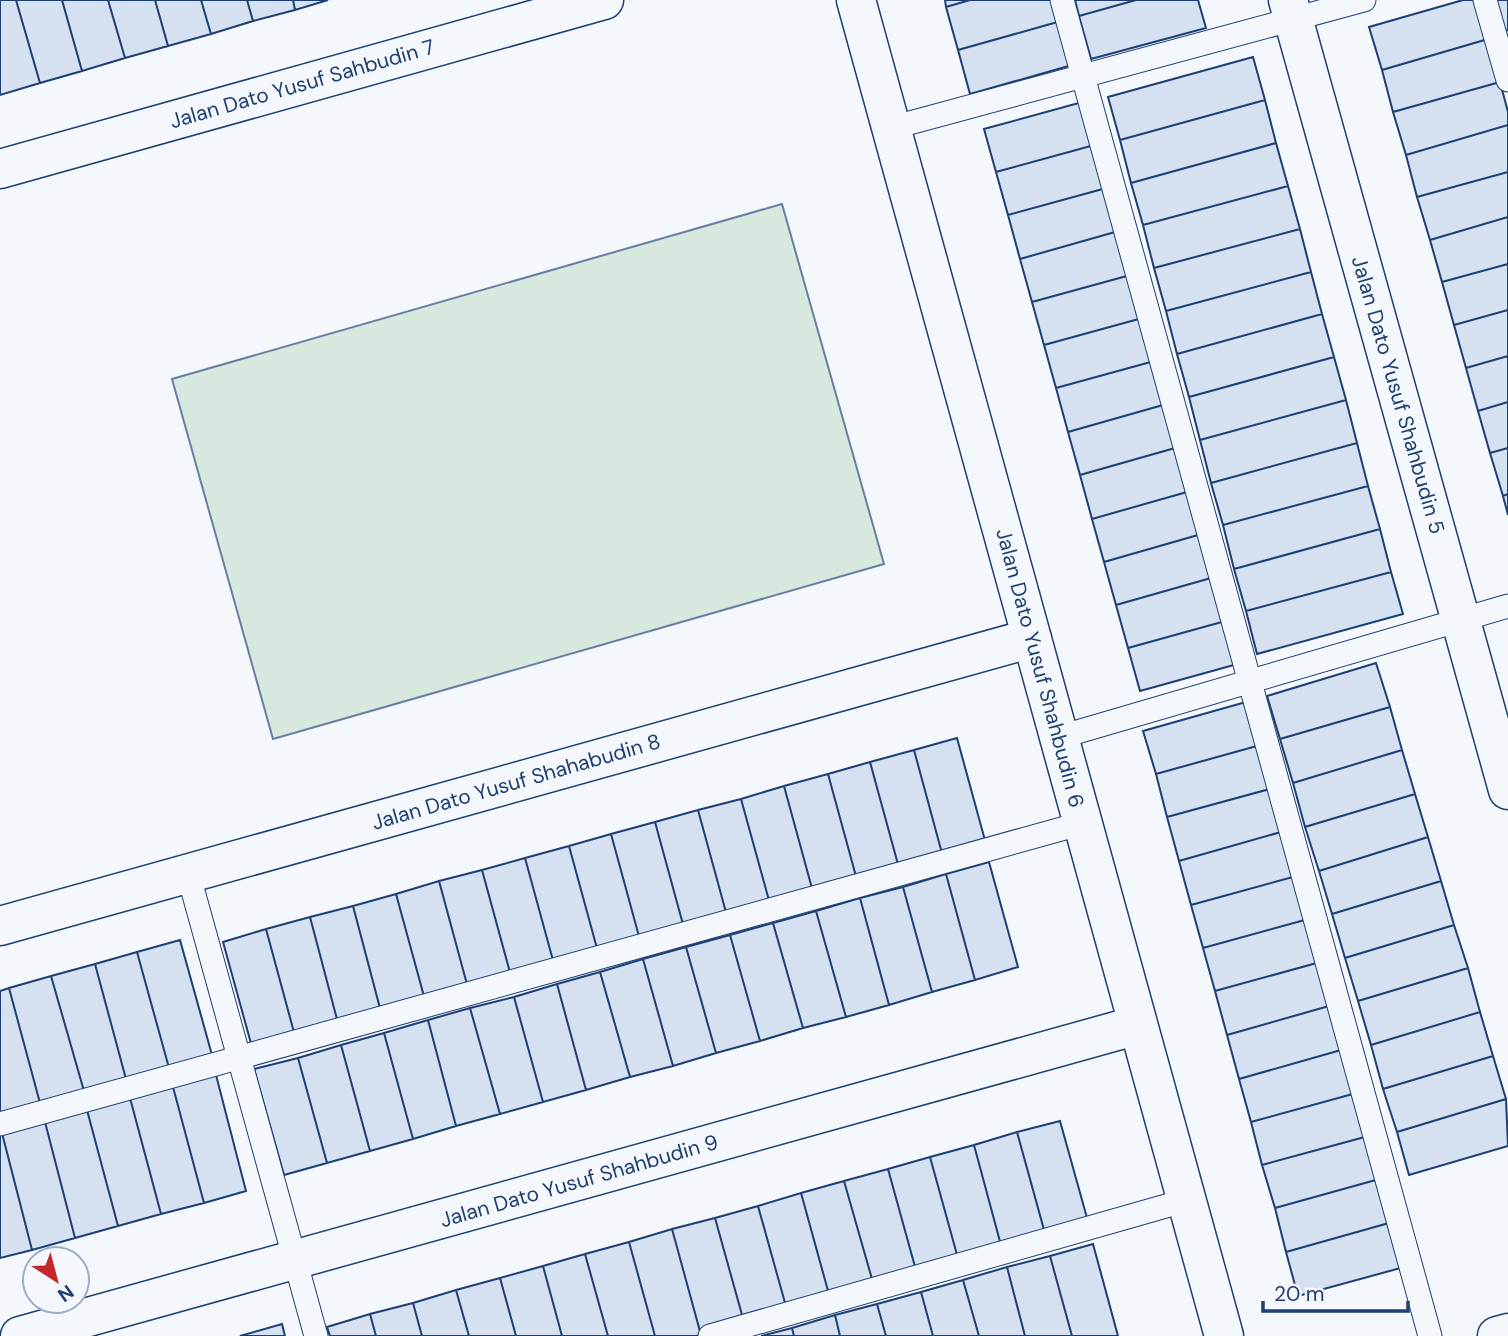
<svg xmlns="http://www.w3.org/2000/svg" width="1508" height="1336" font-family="'DM Sans',sans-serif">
	<rect width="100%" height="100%" fill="#f4f7fb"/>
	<path fill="#d7e8df" stroke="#687fa3" stroke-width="2" d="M782,204L884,564L273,739L172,379Z"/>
	<path fill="#d5e0f0" stroke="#1d3f73" stroke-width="2" d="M0,0H16L40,83L0,95Z
		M16,0H62L82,71L40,83Z
		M62,0H108L125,58L82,71Z
		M108,0H155L168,46L125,58Z
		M155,0H201L211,34L168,46Z
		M201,0H247L253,21L211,34Z
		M247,0H293L295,10L253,21Z
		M293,0H328L295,10Z
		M945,0H970L946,7Z
		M970,0H1055L1061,21L958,50L946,7Z
		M1075,0H1136L1079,16Z
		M1136,0H1198L1206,28L1091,59L1079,16Z
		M1463,0H1477L1488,39L1382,70L1369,27Z
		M1493,0H1508V30L1502,32Z
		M1061,21L1072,65L970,94L958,50Z
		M1488,39L1500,82L1393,112L1382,70Z
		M1253,57L1265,100L1120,140L1108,97Z
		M1500,82L1508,112V125L1406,155L1393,112Z
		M1265,100L1276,143L1131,183L1120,140Z
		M1086,101L1098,144L996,172L984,129Z
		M1508,125V172L1417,197L1406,155Z
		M1276,143L1288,186L1143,225L1131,183Z
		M1098,144L1110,187L1008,215L996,172Z
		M1508,172V217L1430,240L1417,197Z
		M1288,186L1300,229L1154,268L1143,225Z
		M1110,187L1122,230L1020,259L1008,215Z
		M1508,217V264L1442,282L1430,240Z
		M1300,229L1311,272L1166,311L1154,268Z
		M1122,230L1134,274L1032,302L1020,259Z
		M1508,264V310L1454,325L1442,282Z
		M1311,272L1322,314L1177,354L1166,311Z
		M1134,274L1146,317L1044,345L1032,302Z
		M1508,310V356L1466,368L1454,325Z
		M1322,314L1334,357L1189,397L1177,354Z
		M1146,317L1158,360L1056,388L1044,345Z
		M1508,356V402L1478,411L1466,368Z
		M1334,357L1346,400L1200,440L1189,397Z
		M1158,360L1170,403L1068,432L1056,388Z
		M1346,400L1357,443L1211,483L1200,440Z
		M1508,402V448L1490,453L1478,411Z
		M1170,403L1182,446L1080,475L1068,432Z
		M1357,443L1368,486L1223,525L1211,483Z
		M1182,446L1194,490L1092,519L1080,475Z
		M1508,448V494L1503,496L1490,453Z
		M1368,486L1380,529L1234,569L1223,525Z
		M1194,490L1205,533L1104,562L1092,519Z
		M1508,494V515L1503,496Z
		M1380,529L1391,572L1246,611L1234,569Z
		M1205,533L1218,576L1116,605L1104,562Z
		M1391,572L1403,614L1257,654L1246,611Z
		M1218,576L1229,620L1128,648L1116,605Z
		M1229,620L1241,663L1140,691L1128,648Z
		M1376,663L1390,707L1280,739L1267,696Z
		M1253,700L1264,744L1156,774L1143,731Z
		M1390,707L1402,750L1293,783L1280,739Z
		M957,738L986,844L943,857L914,750Z
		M1264,744L1277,787L1167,817L1156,774Z
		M914,750L943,857L899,868L870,762Z
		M1402,750L1415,794L1305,827L1293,783Z
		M870,762L899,868L857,880L828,774Z
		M828,774L857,880L813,892L784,786Z
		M784,786L813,892L770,904L741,799Z
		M1277,787L1288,830L1179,861L1167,817Z
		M1415,794L1428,837L1319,871L1305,827Z
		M741,799L770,904L727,916L698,810Z
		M698,810L727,916L684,928L655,822Z
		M655,822L684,928L640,940L611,834Z
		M1288,830L1300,875L1191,905L1179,861Z
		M611,834L640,940L598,952L569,846Z
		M1428,837L1441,881L1332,914L1319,871Z
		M569,846L598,952L554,964L525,858Z
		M525,858L554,964L511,976L482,870Z
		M989,862L1018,967L975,980L946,874Z
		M482,870L511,976L468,988L439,881Z
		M946,874L975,980L932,992L903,887Z
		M1300,875L1312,918L1203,948L1191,905Z
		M439,881L468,988L425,1000L396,894Z
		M1441,881L1454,925L1345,958L1332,914Z
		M903,887L932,992L889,1005L860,898Z
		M396,894L425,1000L381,1012L353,906Z
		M860,898L889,1005L846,1017L816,911Z
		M353,906L381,1012L338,1023L310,917Z
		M816,911L846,1017L803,1028L773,923Z
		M310,917L338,1023L295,1036L266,929Z
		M1312,918L1324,961L1215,991L1203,948Z
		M773,923L803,1028L760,1041L730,935Z
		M1454,925L1468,968L1358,1001L1345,958Z
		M266,929L295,1036L252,1047L223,942Z
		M730,935L760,1041L716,1053L686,947Z
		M180,940L212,1055L169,1068L137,952Z
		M686,947L716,1053L673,1066L643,959Z
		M137,952L169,1068L126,1079L95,964Z
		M643,959L673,1066L630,1077L600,972Z
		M1324,961L1336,1004L1227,1035L1215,991Z
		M95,964L126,1079L84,1091L51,976Z
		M1468,968L1480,1012L1371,1045L1358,1001Z
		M600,972L630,1077L586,1090L557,984Z
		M51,976L84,1091L40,1103L9,988Z
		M557,984L586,1090L543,1102L514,997Z
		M9,988L40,1103L0,1114V991Z
		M514,997L543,1102L500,1114L470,1008Z
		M1336,1004L1348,1048L1239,1079L1227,1035Z
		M470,1008L500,1114L456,1126L428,1020Z
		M1480,1012L1493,1056L1383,1089L1371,1045Z
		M428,1020L456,1126L413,1139L384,1033Z
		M384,1033L413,1139L370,1151L341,1045Z
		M341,1045L370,1151L327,1163L298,1058Z
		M1348,1048L1360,1092L1251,1122L1239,1079Z
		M1493,1056L1506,1099L1397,1132L1383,1089Z
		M298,1058L327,1163L284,1175L254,1069Z
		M216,1075L246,1191L204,1203L173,1087Z
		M173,1087L204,1203L161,1214L130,1098Z
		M1360,1092L1372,1135L1262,1165L1251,1122Z
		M130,1098L161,1214L118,1226L87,1110Z
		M1506,1099L1508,1146L1409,1175L1397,1132Z
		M87,1110L118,1226L75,1238L45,1122Z
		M1060,1121L1089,1225L1046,1237L1017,1132Z
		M45,1122L75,1238L32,1250L2,1133Z
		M1017,1132L1046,1237L1002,1249L974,1145Z
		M2,1133L32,1250L0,1258V1134Z
		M1372,1135L1383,1178L1275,1208L1262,1165Z
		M974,1145L1002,1249L959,1262L930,1157Z
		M930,1157L959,1262L917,1274L888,1169Z
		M888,1169L917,1274L874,1286L844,1181Z
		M1383,1178L1396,1221L1286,1252L1275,1208Z
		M844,1181L874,1286L830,1298L801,1193Z
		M801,1193L830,1298L787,1310L758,1206Z
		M758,1206L787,1310L744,1322L715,1218Z
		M715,1218L744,1322L701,1335L672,1229Z
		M1396,1221L1408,1266L1298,1296L1286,1252Z
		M672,1229L701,1335L696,1336H655L629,1242Z
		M629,1242L655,1336H608L585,1254Z
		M1093,1244L1118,1336H1072L1050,1256Z
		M585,1254L608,1336H562L543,1266Z
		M1050,1256L1072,1336H1025L1007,1267Z
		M543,1266L562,1336H516L500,1278Z
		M1007,1267L1025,1336H979L963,1280Z
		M500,1278L516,1336H469L456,1290Z
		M963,1280L979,1336H933L921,1292Z
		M456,1290L469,1336H422L413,1303Z
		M921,1292L933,1336H886L877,1304Z
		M413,1303L422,1336H376L370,1314Z
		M877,1304L886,1336H840L835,1315Z
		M370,1314L376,1336H330L327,1327Z
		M835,1315L840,1336H794L792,1328Z
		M282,1324L285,1336H240Z
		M792,1328L794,1336H761Z"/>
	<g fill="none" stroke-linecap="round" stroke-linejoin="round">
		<defs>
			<path id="lane" d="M1062,0L1430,1336
				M1485,0L1508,80
				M891,128L1364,0
				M1060,737L1508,606
				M188,873L316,1336
				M0,1124L1083,823
				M710,1336L1187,1200"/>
			<path id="street" d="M856,0L1224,1336
				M1288,0L1508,790
				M0,169L604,0
				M0,926L1032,638
				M20,1336L1138,1025
				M1497,1336L1508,1333"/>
		</defs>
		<use href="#lane" stroke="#1d3f73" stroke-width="25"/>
		<use href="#street" stroke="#1d3f73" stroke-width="41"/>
		<use href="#lane" stroke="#f4f7fb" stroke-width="23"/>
		<use href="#street" stroke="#f4f7fb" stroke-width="38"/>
	</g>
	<g text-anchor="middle" stroke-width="5" stroke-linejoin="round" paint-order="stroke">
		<g font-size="21" fill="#1d3f73" stroke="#f4f7fb">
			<text transform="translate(302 84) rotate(-16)" y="7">Jalan Dato Yusuf Sahbudin 7</text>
			<text transform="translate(1398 395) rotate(74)" y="7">Jalan Dato Yusuf Shahbudin 5</text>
			<text transform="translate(1040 668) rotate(75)" y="7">Jalan Dato Yusuf Shahbudin 6</text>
			<text transform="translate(516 782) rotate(-16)" y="7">Jalan Dato Yusuf Shahabudin 8</text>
			<text transform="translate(579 1181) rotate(-16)" y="7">Jalan Dato Yusuf Shahbudin 9</text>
		</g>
	</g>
	<g transform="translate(56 1280) rotate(144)"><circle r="33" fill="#f4f7fb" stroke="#9eadc5" stroke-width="2"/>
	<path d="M0-5L12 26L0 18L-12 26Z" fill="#c62828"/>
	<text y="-10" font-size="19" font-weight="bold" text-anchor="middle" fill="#1d3f73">N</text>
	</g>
	<path d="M1263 1301v10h145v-10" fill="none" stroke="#1d3f73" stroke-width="3.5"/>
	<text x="1274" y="1301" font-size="21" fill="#1d3f73" stroke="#f4f7fb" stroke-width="5" paint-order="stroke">20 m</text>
</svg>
